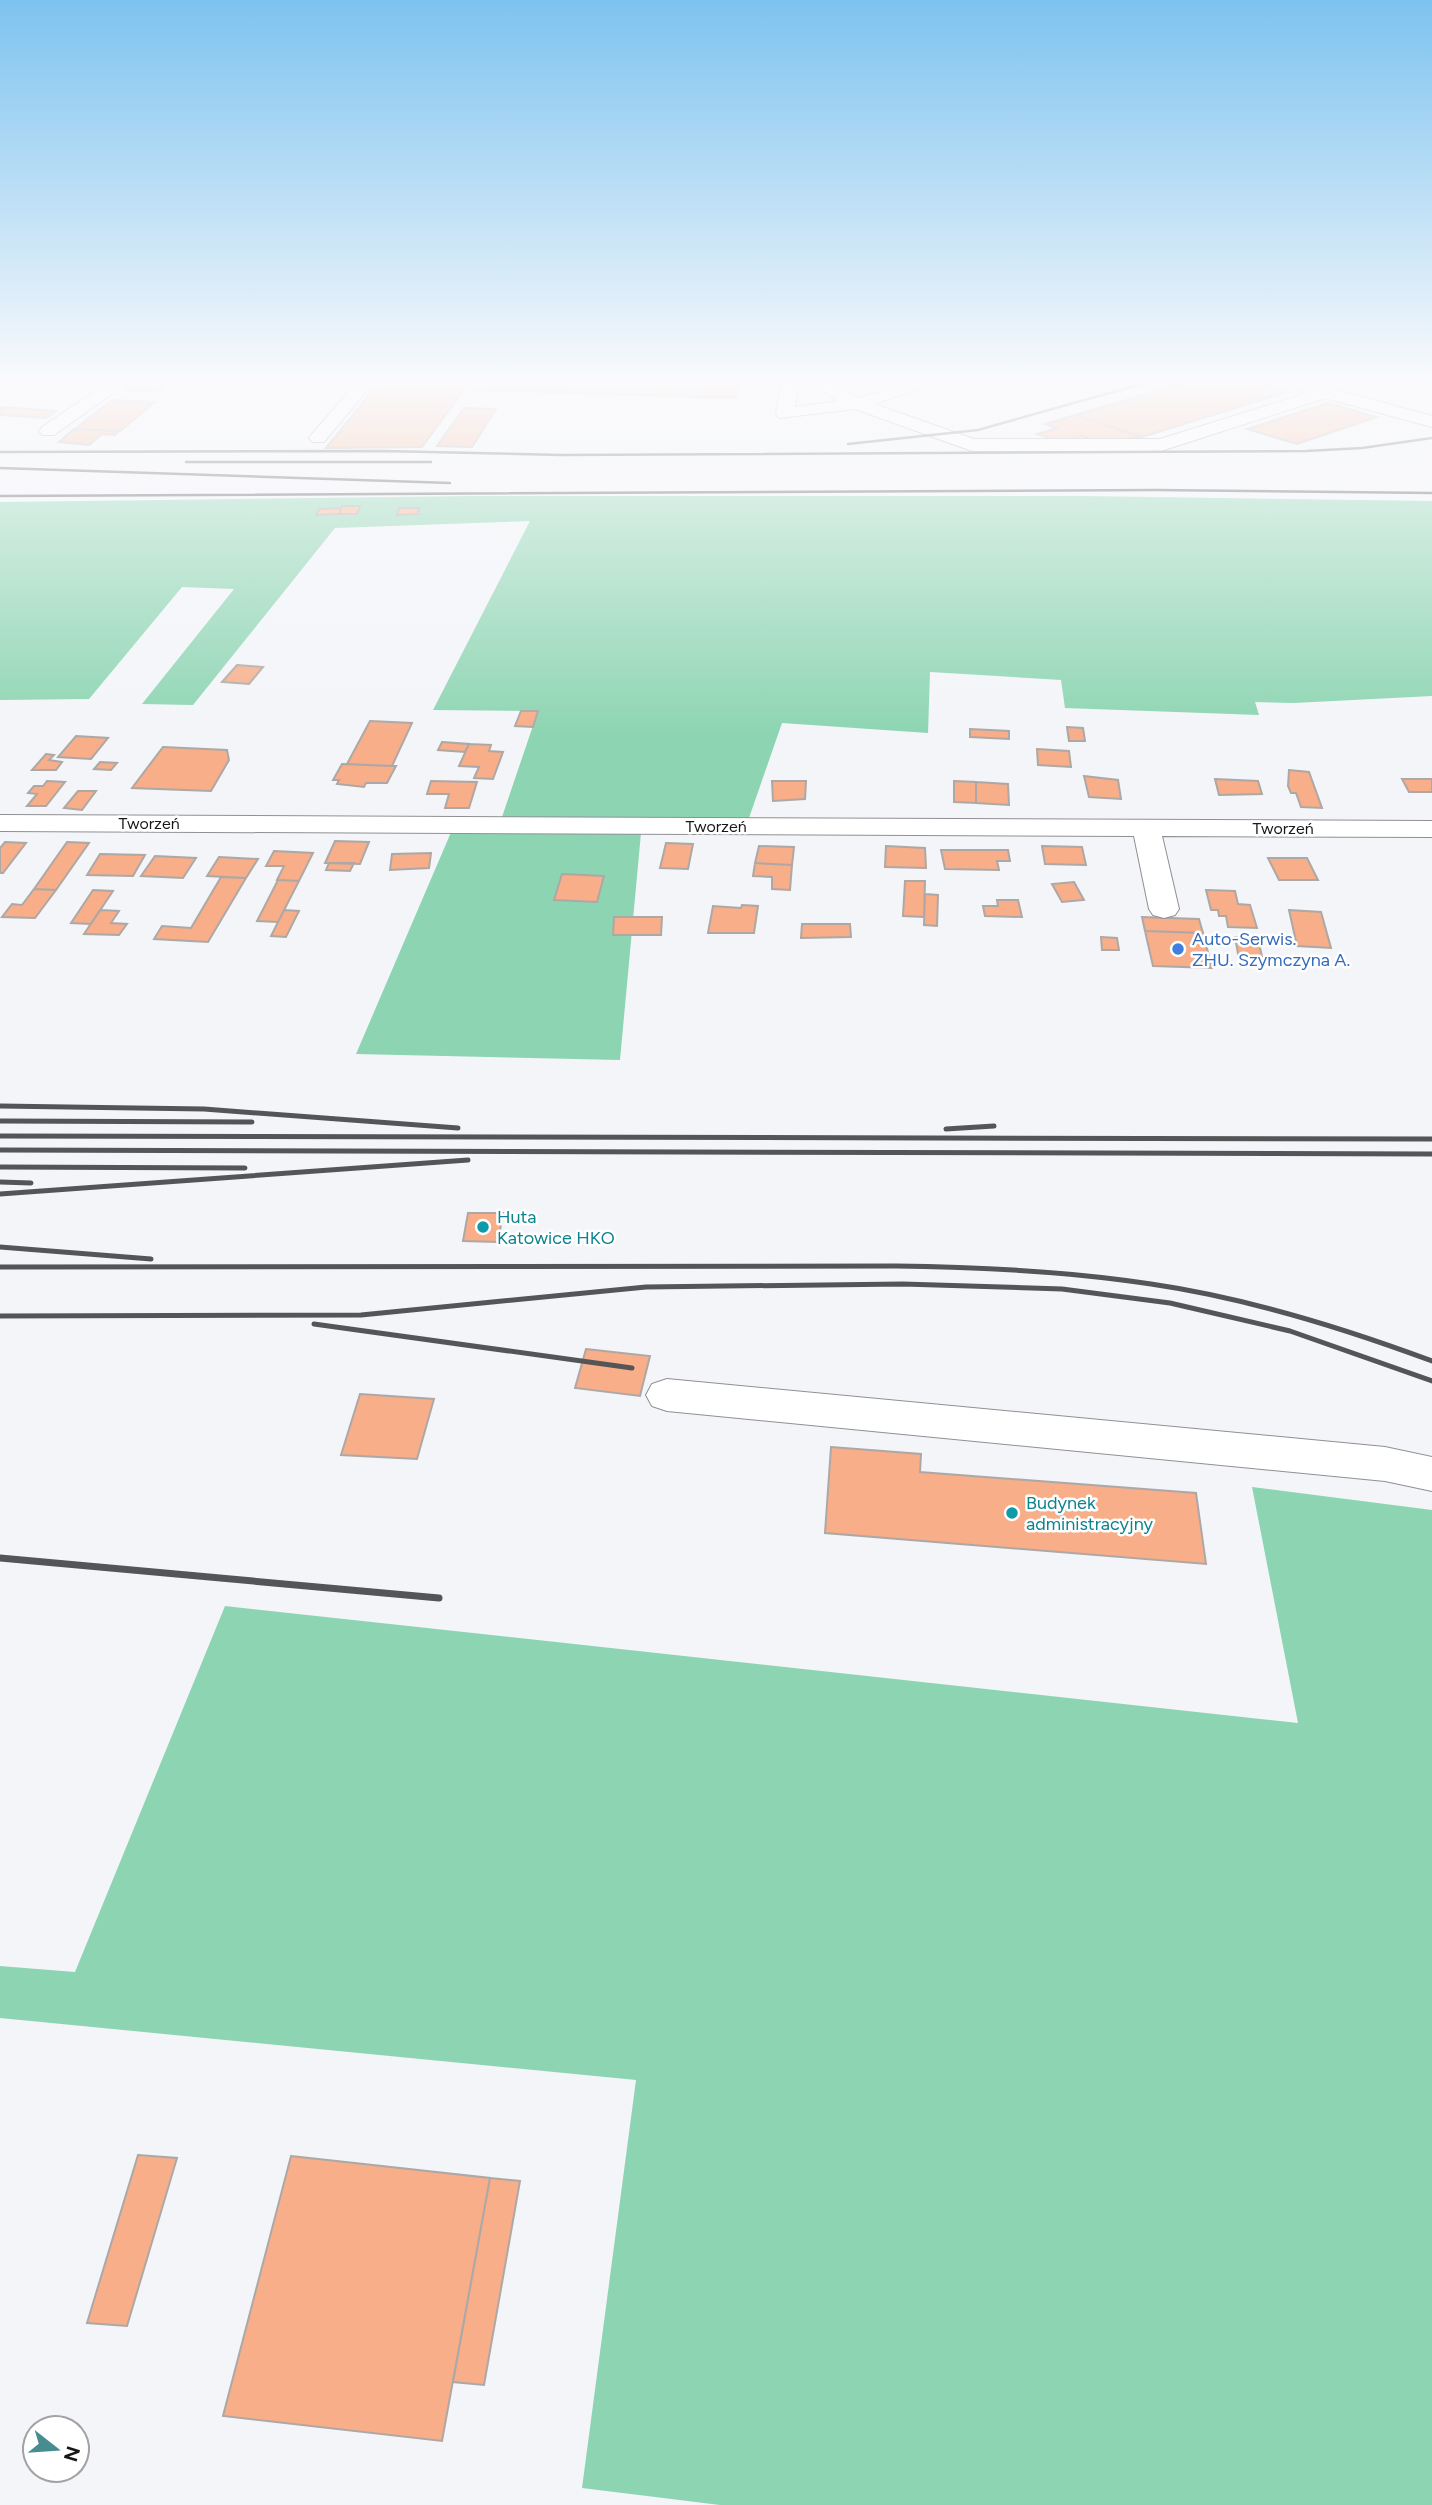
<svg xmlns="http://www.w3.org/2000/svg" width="1432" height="2505" font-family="Figtree,sans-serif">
	<rect width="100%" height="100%" fill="#f3f5f9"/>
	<path fill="#8dd5b2" d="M474,496H1083L1432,501V696L1294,703L1255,702L1259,715L1065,708L1061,680L930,672L928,733L782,723L749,818L502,817L538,711L433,710L530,521L335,528L193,705L142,704L234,589L182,587L89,699L0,700V502Z
		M452,830L641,833L620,1060L356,1054Z
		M1252,1487L1432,1510V2505H720L582,2488L636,2080L0,2018V1966L75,1972L225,1606L1298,1723Z"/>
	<path fill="#f7ae89" stroke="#ada8a6" stroke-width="2" d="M0,383H82L76,388Z
		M164,383L160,390L125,391L129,384Z
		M379,383H469L422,447L326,448Z
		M475,383H740L735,398L471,390Z
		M1184,383H1257L1287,392L1142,437L1075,415Z
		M112,400L155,402L120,431L75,429Z
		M1328,403L1377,417L1297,444L1247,429Z
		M0,407L56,411L46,418L0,415Z
		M464,408L496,409L472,447L437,446Z
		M1075,415L1142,437L1100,442L1082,436L1062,442L1037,434L1057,428L1045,424Z
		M74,429H75L119,431L115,435L102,434L89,445L59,442Z
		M342,506H360L357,514H339Z
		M341,508L339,514L316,515L319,509Z
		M399,508H419L418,514L397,515Z
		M237,665L263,667L249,684L222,682Z
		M521,711H538L533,727L515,726Z
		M370,721L412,723L392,766L347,764Z
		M1067,727L1083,728L1085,741H1069Z
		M970,729L1009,731V739L970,737Z
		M76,736L108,738L91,759L58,757Z
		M442,742L469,744L465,752L438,750Z
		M469,744L491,745L489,751L503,752L493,779L474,778L479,767L459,766Z
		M163,747L227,750L229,760L211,791L132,788Z
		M1037,749L1069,751L1071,767L1038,765Z
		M46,754L54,755L49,760L62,762L56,770H32Z
		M100,762L117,763L111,770L94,769Z
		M342,764L392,766H396L387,783H366L364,787L337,784L339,780H333Z
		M1289,770L1309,772L1322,808L1301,807L1296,793H1291L1288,786Z
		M1084,776L1118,780L1121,799L1089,797Z
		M1215,779L1258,781L1262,794L1219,795Z
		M1402,779H1432V792H1409Z
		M47,781L65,782L46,806H27L37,794L28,793L34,786H43Z
		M431,781L477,782L469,808H445L449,794H427Z
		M772,781H806L805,799L773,801Z
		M954,781L976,782V803L954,802Z
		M976,782L1008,784L1009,805L976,803Z
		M78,791H96L82,810L64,808Z
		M335,841L369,842L360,864L325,863Z
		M5,842L26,843L3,873H0V848Z
		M67,842L89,843L56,890L34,889Z
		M666,843L693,844L688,869L660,868Z
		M759,846L794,847L792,865L755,863Z
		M886,846L925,848L926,868L885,867Z
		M1042,846L1082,847L1086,865L1045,864Z
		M941,850H1008L1010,861H997L999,870L945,869Z
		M274,851L313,853L299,881L277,880L284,866H266Z
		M431,853L429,868L390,870L392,854Z
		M100,854L145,855L133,876L87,875Z
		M155,856L196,858L183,878L141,876Z
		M219,857L258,859L246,878L207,876Z
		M1268,858H1307L1318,880H1279Z
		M329,863H354L350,871L326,870Z
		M755,863L792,865L790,890L772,889V877L753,876Z
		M562,874L604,876L597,902L554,900Z
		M221,877L246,878L208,942L154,939L162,926L191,928Z
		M278,880L299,881L278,922L257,921Z
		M905,881H925L924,917L903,916Z
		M1074,882L1084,900L1062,902L1052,884Z
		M34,889L56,890L35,918L2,917L12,904L22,905Z
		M93,890L113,891L91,924L71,923Z
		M1206,890L1235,891L1238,904L1250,905L1257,928L1228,927L1226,916H1219L1218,910H1211Z
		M925,894L938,895L937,926L924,925Z
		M997,900H1018L1022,917L985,916L983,906H998Z
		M742,905L758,906L754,933H708L713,906L741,908Z
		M100,910L119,911L111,923L127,924L119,935L84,934Z
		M284,910L299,911L286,937L271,936Z
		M1289,910L1321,912L1331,948L1297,946Z
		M614,917H662L661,935H613Z
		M1142,917L1199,919L1203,933L1145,931Z
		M802,924H850L851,937L801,938Z
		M1145,931L1203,933L1212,968L1153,966Z
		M1101,937L1117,938L1119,950H1102Z
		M1235,937L1258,939L1263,961L1239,959Z
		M468,1213H503L498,1242L463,1241Z
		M586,1349L650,1356L640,1396L575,1388Z
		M360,1394L434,1399L417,1459L341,1455Z
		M831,1447L921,1454L920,1472L1196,1493L1206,1564L825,1533Z
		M138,2155L177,2158L127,2326L87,2323Z
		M291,2156L490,2178L442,2441L223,2416Z
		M490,2178L520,2181L484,2385L453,2382Z"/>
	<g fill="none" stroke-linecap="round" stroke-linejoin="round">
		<defs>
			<path id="minor" d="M107,383H127L54,435H42L39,431L42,427Z
				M356,383H373L324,442H312L309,438L312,434Z
				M781,383H798L795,407L838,401L810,383H831L858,398L910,383H937L874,404L974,439H1160L1307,393L1296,390L1295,383L1326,387L1432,416V427L1325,398L1161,451H972L855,409L779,418L776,414Z
				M0,815L1432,821V837L1162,836L1179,909L1175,915L1164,918L1153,915L1149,909L1134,836L0,831Z
				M667,1379L1385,1447L1432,1457V1491L1385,1481L667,1411L652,1406L646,1395L652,1384Z"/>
		</defs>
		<use href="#minor" stroke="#8e9094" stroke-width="2"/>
		<use href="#minor" fill="#fff" fill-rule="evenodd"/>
		<path stroke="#545556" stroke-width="2.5" d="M848,444L978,430L1145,383
			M0,452L383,451L561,455L1306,451L1362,448L1432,438
			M186,462H431
			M0,468L450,483
			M0,496L1156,490L1432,493"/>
		<path stroke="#545556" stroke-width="5" d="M0,1106L204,1109L458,1128
			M0,1121L252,1122
			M946,1129L994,1126
			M0,1136L1432,1139
			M0,1150L1432,1154
			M0,1167L245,1168
			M0,1182L31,1183
			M0,1194L468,1160
			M0,1247L151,1259
			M0,1267L896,1266C982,1267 1066,1271 1151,1284C1247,1298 1341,1327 1432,1361
			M0,1316L361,1315L646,1287L903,1284L1062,1289L1170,1303L1290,1331L1432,1381
			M314,1324L632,1368"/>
		<path stroke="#545556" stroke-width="7" d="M0,1558L439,1598"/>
	</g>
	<linearGradient id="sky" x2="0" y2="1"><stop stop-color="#7dc3ef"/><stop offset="0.52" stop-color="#fafafc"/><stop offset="1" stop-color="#fafafc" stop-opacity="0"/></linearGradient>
	<rect width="1432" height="734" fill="url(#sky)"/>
	<circle fill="#3f7fe0" stroke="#fff" stroke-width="2.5" cx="1178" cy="949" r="7"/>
	<g fill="#0f9aa8" stroke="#fff" stroke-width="2.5">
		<circle cx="483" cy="1227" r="7"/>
		<circle cx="1012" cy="1513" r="7"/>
	</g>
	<g text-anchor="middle" stroke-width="5" stroke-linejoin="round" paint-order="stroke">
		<g font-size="16" fill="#171718" stroke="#fff">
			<text x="149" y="829">Tworzeń</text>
			<text x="716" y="832">Tworzeń</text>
			<text x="1283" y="834">Tworzeń</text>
		</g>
		<g font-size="18" fill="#366cbe" stroke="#fff" text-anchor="start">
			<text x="1192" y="945">Auto-Serwis.<tspan x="1192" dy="21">ZHU. Szymczyna A.</tspan></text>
		</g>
		<g font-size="18" fill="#0d838f" stroke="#fff" text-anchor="start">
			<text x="497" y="1223">Huta<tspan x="497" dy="21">Katowice HKO</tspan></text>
			<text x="1026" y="1509">Budynek<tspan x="1026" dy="21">administracyjny</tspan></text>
		</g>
	</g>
	<g transform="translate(56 2449) rotate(107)"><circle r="33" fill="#ffffff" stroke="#a2a2a3" stroke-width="2"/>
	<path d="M0-5L12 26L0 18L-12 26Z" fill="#458d90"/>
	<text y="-10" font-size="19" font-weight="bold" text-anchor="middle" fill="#171718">N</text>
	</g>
</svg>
